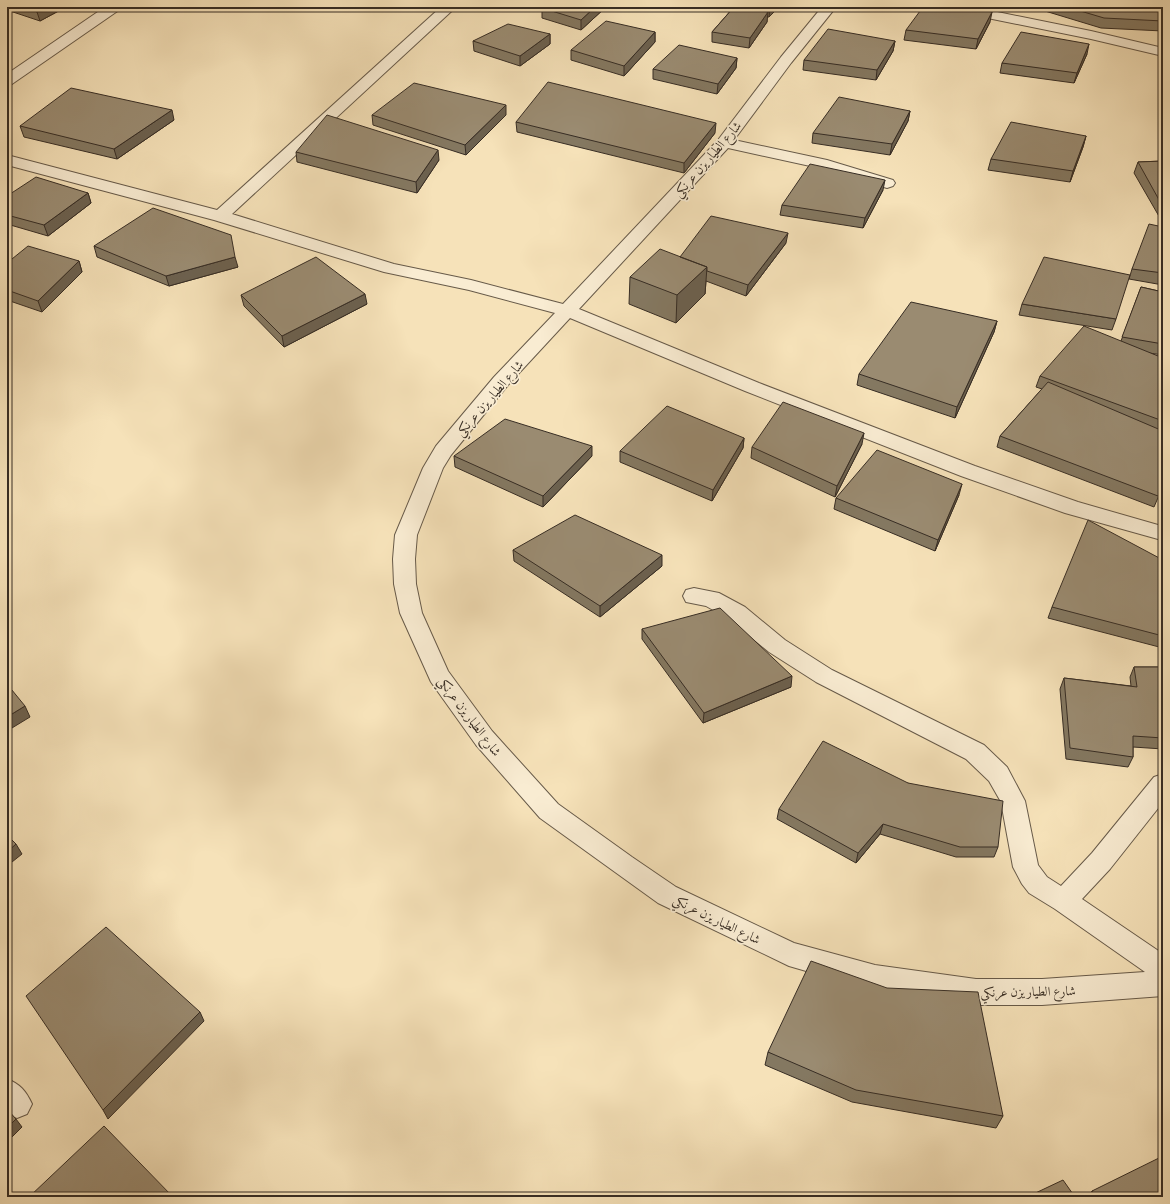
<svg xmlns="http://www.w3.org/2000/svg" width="1170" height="1204" font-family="'IM FELL French Canon',Amiri,serif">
	<rect width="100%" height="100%" fill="#f6e2b9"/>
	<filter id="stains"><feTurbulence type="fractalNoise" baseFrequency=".005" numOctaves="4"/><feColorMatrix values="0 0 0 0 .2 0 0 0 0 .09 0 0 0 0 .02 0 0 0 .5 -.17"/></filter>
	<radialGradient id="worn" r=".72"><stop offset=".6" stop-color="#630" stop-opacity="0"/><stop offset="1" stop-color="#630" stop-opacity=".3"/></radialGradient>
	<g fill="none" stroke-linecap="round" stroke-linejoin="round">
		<defs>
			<path id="minor" d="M105,7H121L119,10L12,84L7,85V74Z
				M441,7H456L232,214L394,264L471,280L563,304L718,140L781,57L822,7H836L791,63L734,140L827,160L893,180L895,183L893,186L887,188L824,169L728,148L579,309L759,383L975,466L1078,502L1158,525L1163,524V538L1158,539L1065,513L961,476L745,391L570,318L508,385L451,455L443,468L417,535L415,559L416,584L422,613L448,671L492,731L558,804L632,857L676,887L794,943L875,965L976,979H1042L1145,972L1055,909L1029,893L1022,884L1013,867L1001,802L989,781L966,759L816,682L769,652L729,619L706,606L686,602L683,596L686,590L694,588L719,593L745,607L785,640L832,670L984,745L1007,767L1025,801L1038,865L1047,877L1061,886L1092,853L1154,777L1163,774V802L1110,869L1082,899L1163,954V996L1042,1005H976L875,991L789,966L658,903L540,818L476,745L431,682L400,613L394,584L393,559L395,535L423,468L436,446L494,377L555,313L469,290L384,272L214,220L7,165V155L217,210Z
				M946,7H973L1091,31L1163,48V56L1091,39L953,11L948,10Z
				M7,1079C20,1084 26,1091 32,1104L27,1114L17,1118L7,1114Z"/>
		</defs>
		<use href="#minor" stroke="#675a49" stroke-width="2"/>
		<use href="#minor" fill="#f9ecd2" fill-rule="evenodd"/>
	</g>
	<path fill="#847861" stroke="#372d24" d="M7,7H66L40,21L7,10Z
		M606,7L581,30L542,18V8Z
		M727,7H779L769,17H767V22L749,48L712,42V32L733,8Z
		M1046,7H1163V31L1101,28L1045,11Z
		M990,22L976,49L904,40L906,30Z
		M655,32V42L624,76L571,60V50Z
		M550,34V44L520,66L474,51L473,41Z
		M895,41L893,51L876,80L803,70L804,60Z
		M1087,54L1074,83L1000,73L1002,63Z
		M737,58L736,68L717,94L653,79V69Z
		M910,111L908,121L890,155L812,143L813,133Z
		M372,115H506L466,155L373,125Z
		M174,120L117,159L24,137L20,126Z
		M516,122L715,133L684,173L517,132Z
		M1086,136L1083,147L1070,182L988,170L991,159Z
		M296,152L439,160L417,193L297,162Z
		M1163,161V217L1160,218L1134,173L1138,162Z
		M883,190L863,228L780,215L782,205Z
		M88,193L91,203L48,236L7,224V196Z
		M1163,227V285L1129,279L1132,269Z
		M786,243L746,296L706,281L705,294L676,323L629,304L630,277L680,257Z
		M94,246L238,267L169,286L97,257Z
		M79,261L82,272L42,312L7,300V263Z
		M1141,287L1163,292V355L1149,353L1163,358V486L1154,507L997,447L1000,436L1042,389L1036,387L1040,376L1121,341Z
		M241,295L367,304L284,347L244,306Z
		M1022,304L1116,319L1112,330L1019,315Z
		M997,321L994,332L955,418L857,385L859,374Z
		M744,438L743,448L712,501L620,462V451Z
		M862,444L835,497L751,458L752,447Z
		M454,456H592L543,507L455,467Z
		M959,495L935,551L834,509L836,498Z
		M513,550L662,566L600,617L514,561Z
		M1163,560V648L1048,618L1052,607Z
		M642,629L791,687L703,723L642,639Z
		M1134,667H1163V749L1133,747V757L1128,767L1066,759L1060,689L1064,678L1131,686L1130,677Z
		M908,783L998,847L994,857H956L880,834L856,863L777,819L779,809Z
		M768,1052L1003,1116L996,1128L852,1102L765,1065Z
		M1092,1191L1163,1197H1087Z"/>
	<path fill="#6c614f" stroke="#372d24" d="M45,7H66L40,21L37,12Z
		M595,7H606L581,30V20Z
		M770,7H779L769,17Z
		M768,12L767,22L749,48L750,38Z
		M992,12L990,22L976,49L978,39Z
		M655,32V42L624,76V66Z
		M550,34V44L520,66V56Z
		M895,41L893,51L876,80L877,70Z
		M1089,44L1087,54L1074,83L1077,73Z
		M737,58L736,68L717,94L718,84Z
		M506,105V115L466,155L465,145Z
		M172,110L174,120L117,159L114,149Z
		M910,111L908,121L890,155L892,144Z
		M716,123L715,133L684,173V163Z
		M1086,136L1083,147L1070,182L1073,171Z
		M438,150L439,160L417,193L416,182Z
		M885,180L883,190L863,228L865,218Z
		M88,193L91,203L48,236L44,225Z
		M1163,208V217L1160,218Z
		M788,233L786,243L746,296L748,285Z
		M235,257L238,267L169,286L166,276Z
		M79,261L82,272L42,312L38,301Z
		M707,267L705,294L676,323L677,295Z
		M365,294L367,304L284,347L282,336Z
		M997,321L994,332L955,418L957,407Z
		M864,433L862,444L835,497L837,486Z
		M744,438L743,448L712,501L713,490Z
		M592,446V456L543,507V496Z
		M962,484L959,495L935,551L938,540Z
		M662,555V566L600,617V606Z
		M792,676L791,687L703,723L704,713Z
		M25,706L30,717L7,731V717Z
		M883,824L880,834L856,863L858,853Z
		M16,844L22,854L7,866V852Z
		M200,1012L204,1021L108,1119L103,1110Z
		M16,1119L22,1127L7,1142V1128Z"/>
	<path fill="#9a8b71" stroke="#372d24" d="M24,7H45L37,12Z
		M543,7H595L581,20L542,8Z
		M734,7L768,12L750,38L712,32Z
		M923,7H964L992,12L978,39L906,30Z
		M1067,7H1163V21L1104,18Z
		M606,21L655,32L624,66L571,50Z
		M508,24L550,34L520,56L473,41Z
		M828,29L895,41L877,70L804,60Z
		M1021,32L1089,44L1077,73L1002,63Z
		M679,45L737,58L718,84L653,69Z
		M548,82L716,123L684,163L516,122Z
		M414,83L506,105L465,145L372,115Z
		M71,88L172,110L114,149L20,126Z
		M839,97L910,111L892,144L813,133Z
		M327,115L438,150L416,182L296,152Z
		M1011,122L1086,136L1073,171L991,159Z
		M1163,161V207L1138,162Z
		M810,164L885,180L865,218L782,205Z
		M36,177L88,193L44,225L7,215V196Z
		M153,208L231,235L235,257L166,276L94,246Z
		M711,216L788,233L748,285L707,271V267L680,257Z
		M1149,224L1163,227V273L1132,269Z
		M28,246L79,261L38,301L7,290V263Z
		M660,249L707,267L677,295L630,277Z
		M316,257L365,294L282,336L241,295Z
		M1044,257L1130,275L1116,319L1022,304Z
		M1141,287L1163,292V344L1122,337Z
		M911,302L997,321L957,407L859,374Z
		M1084,326L1163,358V421L1040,376Z
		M1048,382L1163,431V485L1158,496L1000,436Z
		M783,402L864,433L837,486L752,447Z
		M667,406L744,438L713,490L620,451Z
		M505,419L592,446L543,496L454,456Z
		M877,450L962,484L938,540L836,498Z
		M575,515L662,555L600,606L513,550Z
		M1088,520L1163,560V636L1052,607Z
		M720,608L792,676L704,713L642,629Z
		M1134,667H1163V738L1133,736V757L1070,748L1064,678L1137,687Z
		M7,684L25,706L7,717Z
		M823,741L908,783L1003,801L998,847H960L883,824L858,853L779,809Z
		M7,835L16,844L7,852Z
		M106,927L200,1012L103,1110L26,996Z
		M811,961L887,988L978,992L1003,1116L856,1090L768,1052Z
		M7,1109L16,1119L7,1128Z
		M104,1126L173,1197H29Z
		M1163,1156V1197H1096L1092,1191Z
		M1063,1180L1075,1197H1027Z"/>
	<g text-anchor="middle" stroke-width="3.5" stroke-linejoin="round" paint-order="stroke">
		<g font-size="13" fill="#372d24" stroke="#f9ecd2">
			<text transform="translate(707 159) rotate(-49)" y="5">شارع الطيار يزن عرنكي</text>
			<text transform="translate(489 398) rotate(-49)" y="5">شارع الطيار يزن عرنكي</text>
			<text transform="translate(470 716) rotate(53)" y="5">شارع الطيار يزن عرنكي</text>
			<text transform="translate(717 919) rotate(26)" y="5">شارع الطيار يزن عرنكي</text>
			<text transform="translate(1028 991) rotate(-1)" y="5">شارع الطيار يزن عرنكي</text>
		</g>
	</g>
	<rect width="1170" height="1204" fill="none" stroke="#f6e2b9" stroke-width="24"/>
	<rect x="8" y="8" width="1154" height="1188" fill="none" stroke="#372d24" stroke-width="2"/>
	<rect x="12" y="12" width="1146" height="1180" fill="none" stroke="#372d24"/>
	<rect width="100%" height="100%" filter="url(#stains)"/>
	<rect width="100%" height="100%" fill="url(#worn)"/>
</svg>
